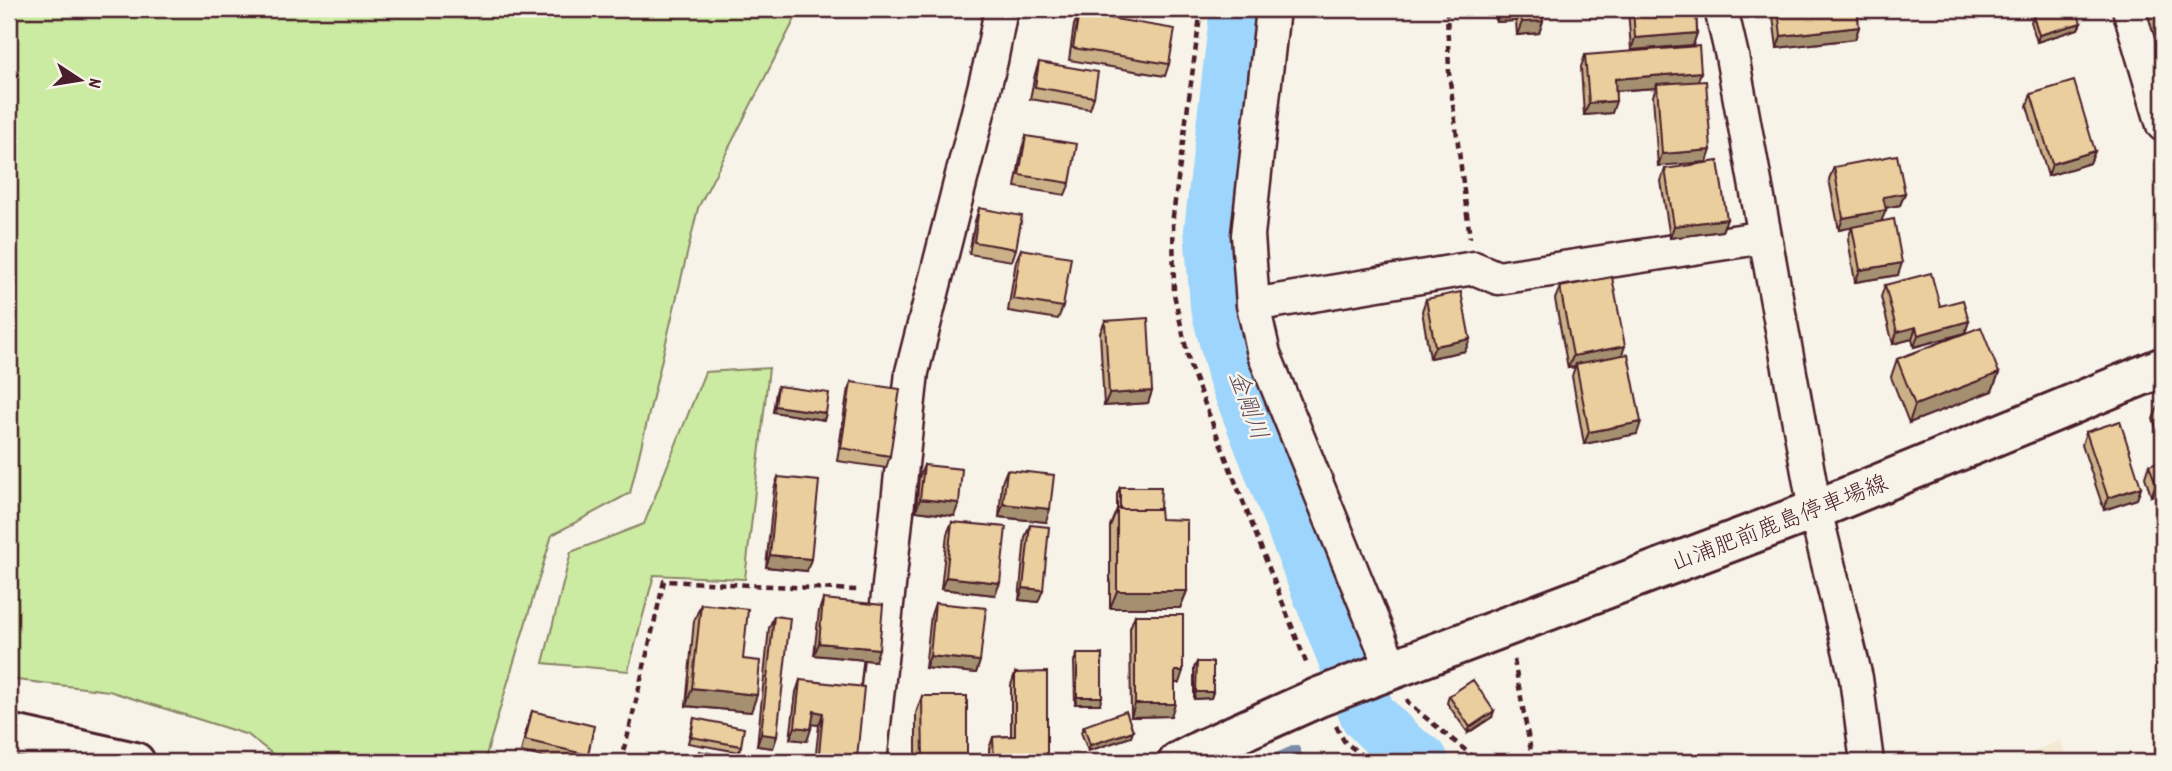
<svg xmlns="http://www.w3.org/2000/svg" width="2172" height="771" font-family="Dekko,'Klee One',sans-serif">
	<rect width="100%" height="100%" fill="#f7f3e8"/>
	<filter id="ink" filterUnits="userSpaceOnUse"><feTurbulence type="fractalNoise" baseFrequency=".0143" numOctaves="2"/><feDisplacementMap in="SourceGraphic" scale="14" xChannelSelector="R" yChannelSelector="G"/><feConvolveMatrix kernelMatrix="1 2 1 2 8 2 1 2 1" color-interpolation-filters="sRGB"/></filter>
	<g filter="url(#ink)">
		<path fill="#f3e8d2" d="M2061,740L2067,762H2009Z"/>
		<path fill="#cbeaa2" stroke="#8a8466" stroke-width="2" d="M9,9H800L698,208L630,493L552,535L484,762H283L248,735L109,691L9,679Z
			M769,368L745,579L654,575L628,671L543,663L571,552L644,524L705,372Z"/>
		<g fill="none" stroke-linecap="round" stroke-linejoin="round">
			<path stroke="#7c8ca8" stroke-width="10" d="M1268,762L1295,750L1300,762"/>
			<path stroke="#9dd5fc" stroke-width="56" d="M1238,9L1212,230L1218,305L1236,376L1368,715L1402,749L1421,762"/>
			<defs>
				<path id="minor" d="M1273,9L1248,235L1253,305L1264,354L1392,669
					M1721,9L1732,56L1815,510L1856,678L1867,762
					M2129,9L2163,125
					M1253,305L1474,268L1498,278L1765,237
					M870,762L912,372L991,61L1001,9"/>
				<path id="secondary" d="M9,734L135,762
					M1178,762L1203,749L1319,697L1815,510L2163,367"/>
			</defs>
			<use href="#minor" stroke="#4a1f2b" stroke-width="37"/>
			<use href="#secondary" stroke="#4a1f2b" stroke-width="44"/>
			<path stroke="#4a1f2b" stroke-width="4.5" stroke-dasharray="7 5" stroke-linecap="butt" d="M1201,9L1173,216L1174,294L1190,366L1307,665
				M1447,9L1449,73L1470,238
				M1514,660L1533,762
				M1407,699L1409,704L1480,762
				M1336,726L1344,741L1370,762
				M619,762L627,739L664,581L857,590"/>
			<use href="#minor" stroke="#f7f3e8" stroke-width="32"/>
			<use href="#secondary" stroke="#f7f3e8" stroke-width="38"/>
		</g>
		<path fill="#cab188" stroke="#4a1f2b" stroke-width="2" d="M1495,9H1542L1543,21L1539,33L1517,35L1516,21L1496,22Z
			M1628,9H1696L1697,33L1693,45L1631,50Z
			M1772,9H1857L1859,27L1855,39L1777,48Z
			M2146,9H2163V65Z
			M1079,13L1169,64L1165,76L1069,60L1074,25Z
			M2033,16L2081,23L2078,29L2037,42L2031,22Z
			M1585,55L1701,72L1658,166L1653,96L1656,88L1616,91L1612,113L1584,115L1581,67Z
			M1039,62L1094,97L1090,109L1030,99L1035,74Z
			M2031,94L2095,151L2090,163L2048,176L2027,106Z
			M1026,136L1070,183L1065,195L1015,187L1022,148Z
			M1834,167L1905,193L1900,205L1885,208L1881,222L1898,275L1855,282L1848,239L1852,227L1839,230L1829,179Z
			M1665,169L1727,219L1722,231L1670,238L1661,181Z
			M979,208L1016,249L1012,261L969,254L975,221Z
			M1021,249L1063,307L1058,319L1008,311L1016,261Z
			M1885,285L1940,306L1969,321L1965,333L1999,373L1992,391L1909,423L1891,377L1897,359L1963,334L1914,347L1912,339L1893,344L1881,297Z
			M1560,287L1622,355L1637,434L1584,444L1572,376L1575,367L1568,368L1555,299Z
			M1426,299L1470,339L1465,351L1430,358L1422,311Z
			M1105,321L1152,391L1148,403L1104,406L1100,333Z
			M851,382L890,456L886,468L837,461L847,394Z
			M778,386L826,413L824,420L773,412L776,392Z
			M2163,405V448L2153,419L2158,407Z
			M2086,432L2141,487L2137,499L2104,510L2082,445Z
			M924,465L954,516L916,511L919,477Z
			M2149,465L2163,492L2151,496L2145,477Z
			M1007,470L1046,522L999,517L1002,482Z
			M778,477L807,571L766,567L774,489Z
			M1120,487L1161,519L1187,591L1180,608H1110V526L1117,509V494Z
			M952,522L995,595L941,589L947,534Z
			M1030,525L1038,602L1019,600L1025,537Z
			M823,599L875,661L814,655L819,611Z
			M935,603L980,661L976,673L925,668L931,615Z
			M701,604L743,659L751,712L686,706L694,621Z
			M1135,615L1179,683H1175L1171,716L1131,717L1130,628Z
			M774,616L777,736L773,748L757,746L769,628Z
			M1077,654L1100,704H1075L1074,661Z
			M1197,662L1213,692L1211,698L1194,699V668Z
			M1015,673L1046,762H989V749L993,737L1011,736V685Z
			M800,680L855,762H815L819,725L812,724L807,741L790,739L796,692Z
			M922,696L967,762H916V713Z
			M1449,696L1492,717L1468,733L1447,703Z
			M532,711L588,755L585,762H564L521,752L528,723Z
			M694,718L741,746L739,752L688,743Z
			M1084,726L1133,731L1131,737L1088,751L1081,732Z"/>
		<path fill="#a4906f" stroke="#4a1f2b" stroke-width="2" d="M1520,9L1516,21L1496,22L1501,10Z
			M1543,21L1539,33L1517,35L1522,22Z
			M2081,23L2078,29L2037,42L2039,35Z
			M1859,27L1855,39L1777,48L1781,36Z
			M1697,33L1693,45L1631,50L1635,38Z
			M1701,72L1697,84H1657L1656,88L1610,91L1615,79Z
			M1616,101L1612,113L1584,115L1589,103Z
			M1711,150L1707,162L1658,166L1662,154Z
			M2095,151L2090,163L2048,176L2052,164Z
			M1905,193L1900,205L1878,209L1883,197Z
			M1886,210L1881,222L1839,230L1843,218Z
			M1727,219L1722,231L1670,238L1674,226Z
			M1902,263L1898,275L1855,282L1860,270Z
			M1969,321L1965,333L1914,347L1918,335Z
			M1916,327L1912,339L1893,344L1897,332Z
			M1470,339L1465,351L1430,358L1435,346Z
			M1625,346L1621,358L1576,364L1575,367L1568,368L1573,356Z
			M1999,373L1992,391L1909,423L1915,405Z
			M1152,391L1148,403L1104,406L1109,394Z
			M775,406L826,413L824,420L773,412Z
			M1641,422L1637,434L1584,444L1589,432Z
			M2163,481V492L2151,496L2156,484Z
			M2141,487L2137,499L2104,510L2108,498Z
			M920,499L959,503L954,516L916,511Z
			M1003,504L1050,509L1046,522L999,517Z
			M770,555L811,559L807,571L766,567Z
			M946,577L1000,583L995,595L941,589Z
			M1023,588L1043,590L1038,602L1019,600Z
			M1117,591H1187L1180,608H1110Z
			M819,643L879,649L875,661L814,655Z
			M930,656L980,661L976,673L925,668Z
			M1175,671H1183L1179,683H1171Z
			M692,688L757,695L751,712L686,706Z
			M1196,692H1213L1211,698L1194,699Z
			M1077,697H1102L1100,704H1075Z
			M1135,704H1175L1171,716L1131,717Z
			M814,711L823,713L819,725L809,724Z
			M1494,711L1492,717L1468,733L1470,727Z
			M795,727L811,729L807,741L790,739Z
			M1133,731L1131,737L1088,751L1090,745Z
			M761,734L777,736L773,748L757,746Z
			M819,754L857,758L855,762H816Z
			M1047,760L1046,762H993L994,761Z"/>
		<path fill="#ebce9e" stroke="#4a1f2b" stroke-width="2" d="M1501,9H1520L1501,10Z
			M1520,9H1542L1543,21L1522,22Z
			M1633,9H1696L1697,33L1635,38Z
			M1778,9H1857L1859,27L1781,36Z
			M2057,9H2076L2081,23L2039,35L2033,16Z
			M2154,9H2163V38Z
			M1079,13L1175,29L1169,64L1073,48Z
			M1699,46L1701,72L1615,79L1616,101L1589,103L1585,55Z
			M1039,62L1098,72L1094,97L1035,87Z
			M1706,81L1711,150L1662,154L1657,84Z
			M2074,81L2095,151L2052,164L2031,94Z
			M1026,136L1077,144L1070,183L1019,175Z
			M1897,155L1905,193L1883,197L1886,210L1843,218L1834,167Z
			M1718,161L1727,219L1674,226L1665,169Z
			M979,208L1022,216L1016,249L974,242Z
			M1894,219L1902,263L1860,270L1852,227Z
			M1021,249L1071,257L1063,307L1013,299Z
			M1931,273L1940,306L1963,300L1969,321L1918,335L1916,327L1897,332L1885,285Z
			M1612,277L1625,346L1573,356L1560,287Z
			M1461,292L1470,339L1435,346L1426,299Z
			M1148,318L1152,391L1109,394L1105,321Z
			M1981,327L1999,373L1915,405L1897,359Z
			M1628,354L1641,422L1589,432L1576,364Z
			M851,382L900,389L890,456L841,448Z
			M778,386L829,393L826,413L775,406Z
			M2163,405V423L2158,407Z
			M2120,421L2141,487L2108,498L2086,432Z
			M2163,460V481L2156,484L2149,465Z
			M924,465L962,469L959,503L920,499Z
			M1007,470L1054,475L1050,509L1003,504Z
			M778,477L819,481L811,559L770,555Z
			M1120,487H1161L1160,509H1120Z
			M1117,509H1160L1161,519L1187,520V591H1117Z
			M952,522L1006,527L1000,583L946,577Z
			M1030,525L1049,527L1043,590L1023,588Z
			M823,599L883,605L879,649L819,643Z
			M935,603L986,608L980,661L930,656Z
			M701,604L748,609L743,659L760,661L757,695L692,688Z
			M1135,615H1183V671H1175V704H1135Z
			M774,616L790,618L777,736L761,734Z
			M1077,654H1102V697H1077Z
			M1197,662H1213V692H1196Z
			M1047,672V760L994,761L993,737L1015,736V673Z
			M800,680L864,687L857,758L819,754L823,713L814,711L811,729L795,727Z
			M1473,680L1494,711L1470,727L1449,696Z
			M922,696H967V762H923Z
			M532,711L594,726L588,755L525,740Z
			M1126,711L1133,731L1090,745L1084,726Z
			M694,718L744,728L741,746L691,737Z
			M699,751L754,762H697Z"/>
	</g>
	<g text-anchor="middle" stroke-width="5" stroke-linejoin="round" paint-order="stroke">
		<g font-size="23" fill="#4a1f2b" stroke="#f7f3e8">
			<text transform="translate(1779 522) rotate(-21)" y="8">山浦肥前鹿島停車場線</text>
		</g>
		<g font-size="24" font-style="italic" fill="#5f4c5f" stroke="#f7f3e8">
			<text transform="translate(1249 405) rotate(70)" y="8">金剛川</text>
		</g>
	</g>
	<rect width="2172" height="771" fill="none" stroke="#f7f3e8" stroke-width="35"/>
	<rect x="18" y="18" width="2137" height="736" fill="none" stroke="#4a1f2b" stroke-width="2.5" filter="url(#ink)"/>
	<g transform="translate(80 80) rotate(102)" stroke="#f7f3e8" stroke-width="5" paint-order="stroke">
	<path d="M0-5L12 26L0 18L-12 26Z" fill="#4a1f2b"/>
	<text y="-10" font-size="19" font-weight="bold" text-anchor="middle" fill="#4a1f2b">N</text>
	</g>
</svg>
